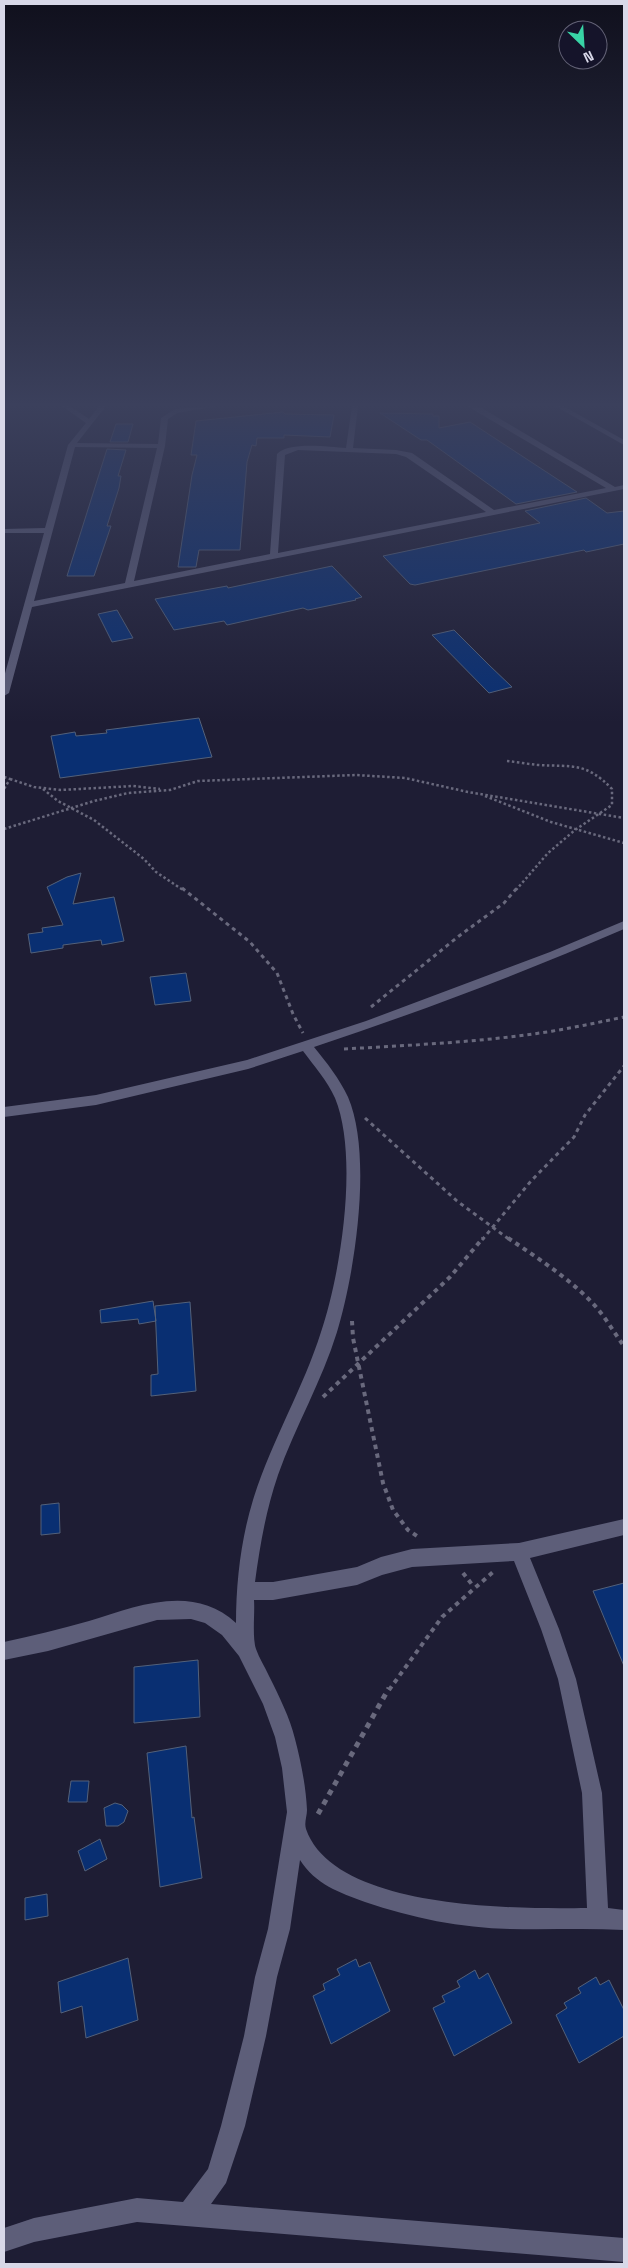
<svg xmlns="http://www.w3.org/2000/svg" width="628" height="2268" font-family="'Space Grotesk',sans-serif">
	<rect width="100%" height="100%" fill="#1e1d34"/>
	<path fill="#092f72" stroke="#53617a" d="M283,412L285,414L334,415L330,437L284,435V438H257L256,446L252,445L247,462L240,550H199L196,567H178L192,475L197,455H191L196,421Z
		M380,413L433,414V416H439V428L470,422L577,492L516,504L427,440H421Z
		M116,424H133L128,442H110Z
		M107,449L126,450L118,476H121L119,488L107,526H111L94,576H67Z
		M586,498L607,513L624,511V544L586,552L584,550L415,585L410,584L383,556L540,523L525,511Z
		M332,566L362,597L355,599L356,600L308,610L303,608L227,625L224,621L174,630L155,599L227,586L228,588Z
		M117,610L133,638L112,642L98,614Z
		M454,630L489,665L512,687L489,693L432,635Z
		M199,718L212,757L60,778L51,736L75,732L76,736L107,733L106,730Z
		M81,873L73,904L114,897L124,941L102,945L101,940L63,945V948L31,953L28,934L43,932L42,928L63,925L47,887L67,877Z
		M186,973L191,1001L155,1005L150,977Z
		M153,1301L156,1321L139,1324L138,1319L101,1323L100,1310Z
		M190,1302L196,1391L151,1396V1375L158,1374L155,1306Z
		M59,1503L60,1533L41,1535V1505Z
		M624,1583V1666L593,1591Z
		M198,1660L200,1717L134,1723V1667Z
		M186,1746L192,1818L194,1817L202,1878L160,1887L147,1753Z
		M71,1781H89L87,1802H68Z
		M115,1803L122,1805L128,1811L124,1822L118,1826H106L104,1808Z
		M100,1839L107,1859L85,1871L78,1851Z
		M47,1894L48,1916L25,1920V1898Z
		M128,1958L138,2020L86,2038L82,2006L61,2013L58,1982Z
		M356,1959L359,1967L370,1962L390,2011L331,2044L313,1996L325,1990L323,1984L340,1975L337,1969Z
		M475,1970L479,1979L488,1973L512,2023L454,2056L433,2008L445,2002L442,1996L460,1987L457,1981Z
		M596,1977L600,1985L609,1980L624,2010V2036L579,2063L556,2015L567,2008L564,2003L581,1993L578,1988Z"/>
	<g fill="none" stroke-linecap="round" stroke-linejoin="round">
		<path stroke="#69697d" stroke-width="2.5" stroke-dasharray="2.5 2.5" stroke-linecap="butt" d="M507,761C517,762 528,764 538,765C573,767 586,762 612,789V805L575,830L548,853L516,890
			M4,777L10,779L4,789
			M10,779L34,787L61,790L133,786L160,789
			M43,789L58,801L94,820L144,859L156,872L183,890
			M485,796L551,822L624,843
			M4,829L94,801L128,793L170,790L198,781L356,775L405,778L468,792L624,818"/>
		<path stroke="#69697d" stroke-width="3" stroke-dasharray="4 4" stroke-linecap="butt" d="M182,888L250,942L277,973L293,1014L303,1033
			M371,1007L459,936L504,903L517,888
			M344,1049C414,1045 484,1042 553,1031C577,1027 600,1022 624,1017
			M365,1118L457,1201L510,1240
			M482,1240L531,1181L574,1137L585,1115L624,1066"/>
		<path stroke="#69697d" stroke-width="4" stroke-dasharray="4.5 4.5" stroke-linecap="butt" d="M508,1238C539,1259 572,1280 597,1308C607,1320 615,1334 624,1346
			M352,1321L353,1338L383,1483L393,1510L408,1530L420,1538
			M323,1397L450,1277L483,1238
			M463,1573L474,1587
			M389,1690L442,1617L493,1572"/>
		<path stroke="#69697d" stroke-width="5" stroke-dasharray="5.5 5.5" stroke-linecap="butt" d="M318,1814L389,1688"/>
		<path fill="#5d5e79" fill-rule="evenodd" d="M62,406H70L89,419L99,406H106L77,443L158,444L161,418L175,409L218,406L177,413L168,419L165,446L134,581L270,554L277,454C289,441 329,447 346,448L352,406H358L353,448L396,450L412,453L494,510L606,488L467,406L480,407L615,487L624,485V489L32,607L9,693L4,696V677L44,533H4V529L45,528L68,445L86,423ZM75,447L157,448L125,583L34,601ZM298,450L396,454L406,457L486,512L278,553L285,455Z
			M555,406H563L624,440V445Z
			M624,921V929C523,973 419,1012 314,1047C327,1063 339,1078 348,1097C373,1155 355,1273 337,1332C322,1381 295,1427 278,1475C266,1510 260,1545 255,1582H273L357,1567L381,1557L412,1549L519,1543L624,1519V1535L530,1558L559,1629L576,1679L602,1793L608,1908L624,1910V1930C586,1928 548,1930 510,1929C461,1928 412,1918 365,1902C340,1893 315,1884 300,1860L290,1929L277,1977L266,2036L245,2126L226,2183L211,2204L624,2238V2262L137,2222L34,2242L4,2252V2228L34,2218L137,2198L183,2202L208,2169L221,2126L244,2036L255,1977L268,1929L287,1812L282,1768L275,1737L263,1704L239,1656L222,1635L205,1623L191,1619L157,1620L48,1651L4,1660V1642C32,1636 61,1629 89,1621C137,1606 193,1583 236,1623C236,1582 241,1539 253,1500C271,1442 303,1389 321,1332C341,1273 359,1156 335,1098C327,1080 314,1066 303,1051L248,1069L96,1105L4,1117V1107L96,1095L247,1060L366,1021L550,952ZM514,1561L541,1629L558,1679L582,1793L587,1908C516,1909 334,1910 306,1829C304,1823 307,1816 307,1810C306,1787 301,1762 295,1739C290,1718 279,1696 269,1676C265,1667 259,1658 256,1649C252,1637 255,1613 254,1600H273L357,1585L382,1575L412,1567Z"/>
	</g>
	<linearGradient id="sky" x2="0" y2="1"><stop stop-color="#10101d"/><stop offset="0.56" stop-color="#3b405c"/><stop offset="1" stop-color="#3b405c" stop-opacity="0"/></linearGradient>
	<rect width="628" height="723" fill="url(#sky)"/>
	<rect width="628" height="2268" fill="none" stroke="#d8d8e8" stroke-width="10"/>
	<g transform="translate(583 45) rotate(155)"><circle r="24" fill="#15142a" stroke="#636276"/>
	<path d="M0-4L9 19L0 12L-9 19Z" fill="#38d4a6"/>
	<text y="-8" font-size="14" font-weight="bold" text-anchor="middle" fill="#d8d8e8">N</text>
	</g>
</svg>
